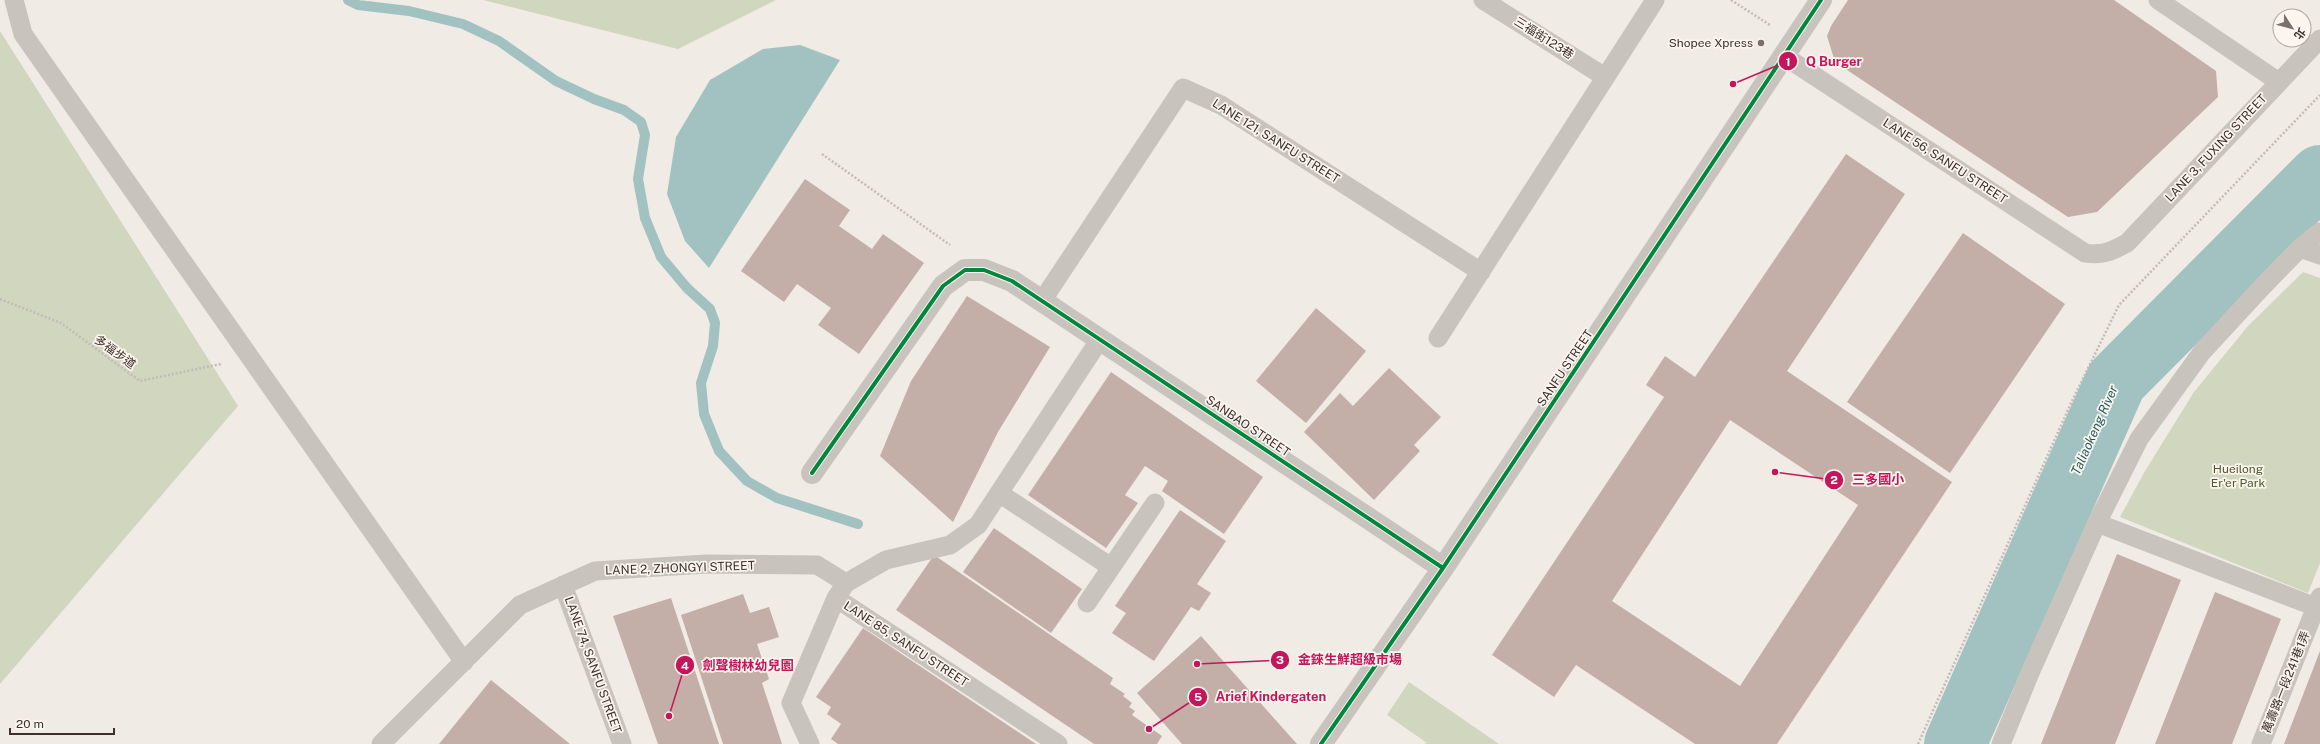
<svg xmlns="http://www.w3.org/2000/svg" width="2320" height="744" font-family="'Public Sans','Noto Sans TC',sans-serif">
	<rect width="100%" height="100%" fill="#f0ebe5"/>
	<path fill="#d1d6bf" d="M483,0H776L678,49Z
		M0,31L238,406L0,684Z
		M2303,272L2320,278V563L2308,593L2120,517L2145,471L2194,392L2248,326Z
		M1409,682L1499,744H1424L1427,743L1387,715Z"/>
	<path fill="#a1c2c1" d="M800,45L840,60L709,268L685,241L667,194L676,137L710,80L763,49Z"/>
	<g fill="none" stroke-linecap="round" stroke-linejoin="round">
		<path stroke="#a1c2c1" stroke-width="10" d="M348,0L358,5L409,11L463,24L499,41L556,81L594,99L624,110L641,122L645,135L638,179L645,218L661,257L687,288L710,309L715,323L713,346L701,383L704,414L719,451L747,481L777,498L858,524"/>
		<path stroke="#a1c2c1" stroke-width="62" d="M1955,744L2116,381L2320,176"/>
	</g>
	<path fill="#c3afa7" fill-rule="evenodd" d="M1848,0H2114L2216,71L2218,97L2097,212L2068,217L1835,62L1827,36L1831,26Z
		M1846,154L1905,194L1787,371L1952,482L1777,744H1695L1576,665L1554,697L1492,655L1664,397L1646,385L1665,356L1695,377ZM1730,420L1858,505L1740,686L1612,601Z
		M805,179L850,210L839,226L872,249L883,234L924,263L859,354L818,325L831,308L797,284L784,302L741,271Z
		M1963,233L2065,304L1950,473L1847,402Z
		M967,296L1050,347L998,432L953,522L880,456L911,381Z
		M1316,308L1366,351L1306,423L1256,381Z
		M1389,368L1441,417L1414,445L1420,451L1374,500L1304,432L1340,393L1353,406Z
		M1111,372L1263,477L1224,534L1162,491L1168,481L1145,466L1125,495L1138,503L1106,548L1028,495Z
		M1180,510L1226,541L1197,584L1211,593L1199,611L1191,607L1154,661L1112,633L1126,613L1115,606Z
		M994,528L1082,589L1051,633L963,572Z
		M2117,554L2181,580L2115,744H2041Z
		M934,555L1113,678L1110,684L1125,694L1123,696L1132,703L1129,707L1135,711L1132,715L1162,736L1157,744H1094L896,610Z
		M2215,592L2281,619L2232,744H2155Z
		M743,594L750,613L769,607L779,637L757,644L769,679L762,683L782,744H723L681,615Z
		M671,598L719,744H658L613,616Z
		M863,628L1036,744H838L831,739L841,724L827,714L831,707L816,697Z
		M1201,636L1297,744H1182L1137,693Z
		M2320,651V744H2284Z
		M491,680L570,744H439Z"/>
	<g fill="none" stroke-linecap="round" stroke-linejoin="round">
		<path stroke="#c2bbb6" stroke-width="2.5" stroke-dasharray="2 2" stroke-linecap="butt" d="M1731,0L1770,25
			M822,154L950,245
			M0,299L61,323L140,381L221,364
			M1918,744L2072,401L2119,305L2320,95"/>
		<path stroke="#c9c3be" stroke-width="19" d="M14,0L23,34L464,662
			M1483,0L1605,77
			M2158,0L2279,82
			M1784,56L2085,253C2103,256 2112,251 2127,243L2320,39
			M2300,248L2320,255
			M1042,301L1183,88L1221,105L1481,272
			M1438,338L1655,0
			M999,493L1111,567
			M2097,523L2316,607
			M563,585L622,744
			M1087,603L1155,503
			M381,744L520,605L595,571L706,564L817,565L846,583
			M810,744L791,703L836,598
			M1058,744L836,598L846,583L886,560L950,545L978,525L1100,339
			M2001,744L2030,673L2097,523L2139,439L2202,352L2262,287L2300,248L2320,232
			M2261,744L2320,597"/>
		<path stroke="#c9c3be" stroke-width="22" d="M812,473L943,286L965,270H984L1012,281L1443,568
			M1321,744L1443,568L1821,0"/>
		<defs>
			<path id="cycleway" d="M812,473L943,286L965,270H984L1012,281L1443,568
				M1321,744L1443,568L1821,0"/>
		</defs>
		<use href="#cycleway" stroke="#fbf5ee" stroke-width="6"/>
		<use href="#cycleway" stroke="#00873e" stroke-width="4"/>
	</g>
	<circle fill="#7a716c" stroke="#fbf5ee" stroke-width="1.5" cx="1761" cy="43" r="4"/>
	<g text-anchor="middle" stroke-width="3.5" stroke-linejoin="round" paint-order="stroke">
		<g font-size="12" fill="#3b302b" stroke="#fbf5ee">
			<text transform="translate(1544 38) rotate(32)" y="4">三福街123巷</text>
			<text transform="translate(1276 141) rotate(32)" y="4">LANE 121, SANFU STREET</text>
			<text transform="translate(2216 148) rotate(-47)" y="4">LANE 3, FUXING STREET</text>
			<text transform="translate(1945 161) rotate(33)" y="4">LANE 56, SANFU STREET</text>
			<text transform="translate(115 352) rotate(36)" y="4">多福步道</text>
			<text transform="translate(1565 368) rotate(-56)" y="4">SANFU STREET</text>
			<text transform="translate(1248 426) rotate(34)" y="4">SANBAO STREET</text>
			<text transform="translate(680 568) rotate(-2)" y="4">LANE 2, ZHONGYI STREET</text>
			<text transform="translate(906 644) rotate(33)" y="4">LANE 85, SANFU STREET</text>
			<text transform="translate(593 665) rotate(70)" y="4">LANE 74, SANFU STREET</text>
			<text transform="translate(2286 682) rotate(-68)" y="4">萬壽路一段241巷1弄</text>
		</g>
		<g font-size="12" fill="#3b302b" stroke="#fbf5ee" text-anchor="end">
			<text x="1753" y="47">Shopee Xpress</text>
		</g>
		<g font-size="12" fill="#4a5a2e" stroke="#fbf5ee">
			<text x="2238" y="473">Hueilong<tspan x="2238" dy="14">Er'er Park</tspan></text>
		</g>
		<g font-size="13" font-style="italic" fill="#1f5a5e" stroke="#fbf5ee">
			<text transform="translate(2094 430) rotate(-66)" y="5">Taliaokeng River</text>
		</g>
	</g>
	<path fill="none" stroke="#c2185b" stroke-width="1.5" d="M1733 84L1788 61M1775 472L1834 480M1197 664L1280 660M669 716L685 665M1149 729L1198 697"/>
	<g fill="#c2185b" stroke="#fbf5ee" stroke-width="1.5">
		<circle cx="1733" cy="84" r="4"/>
		<circle cx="1775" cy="472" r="4"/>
		<circle cx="1197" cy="664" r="4"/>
		<circle cx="669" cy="716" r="4"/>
		<circle cx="1149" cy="729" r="4"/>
		<circle cx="1788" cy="61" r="10"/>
		<circle cx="1834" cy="480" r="10"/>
		<circle cx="1280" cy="660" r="10"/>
		<circle cx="685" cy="665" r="10"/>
		<circle cx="1198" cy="697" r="10"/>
	</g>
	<g font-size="12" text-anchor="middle" font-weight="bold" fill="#fff">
		<text x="1788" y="66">1</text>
		<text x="1834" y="484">2</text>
		<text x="1280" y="664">3</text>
		<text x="685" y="670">4</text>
		<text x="1198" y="701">5</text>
	</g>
	<g font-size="13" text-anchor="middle" font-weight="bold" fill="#c2185b" stroke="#fbf5ee" stroke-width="3.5" stroke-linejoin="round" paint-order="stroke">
		<text x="1834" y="66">Q Burger</text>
		<text x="1878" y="484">三多國小</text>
		<text x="1350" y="664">金錸生鮮超級市場</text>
		<text x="748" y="670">劍聲樹林幼兒園</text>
		<text x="1271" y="701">Arief Kindergaten</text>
	</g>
	<g transform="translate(2292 28) rotate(126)"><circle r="19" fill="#fbf5ee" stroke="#aea6a0"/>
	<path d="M0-3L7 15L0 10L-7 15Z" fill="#7a716c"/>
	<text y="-6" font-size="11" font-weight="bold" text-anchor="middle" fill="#3b302b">北</text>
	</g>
	<path d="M10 728v6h104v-6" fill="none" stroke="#3b302b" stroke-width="2"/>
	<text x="16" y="728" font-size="12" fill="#3b302b" stroke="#fbf5ee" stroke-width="3" paint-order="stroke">20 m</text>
</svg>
